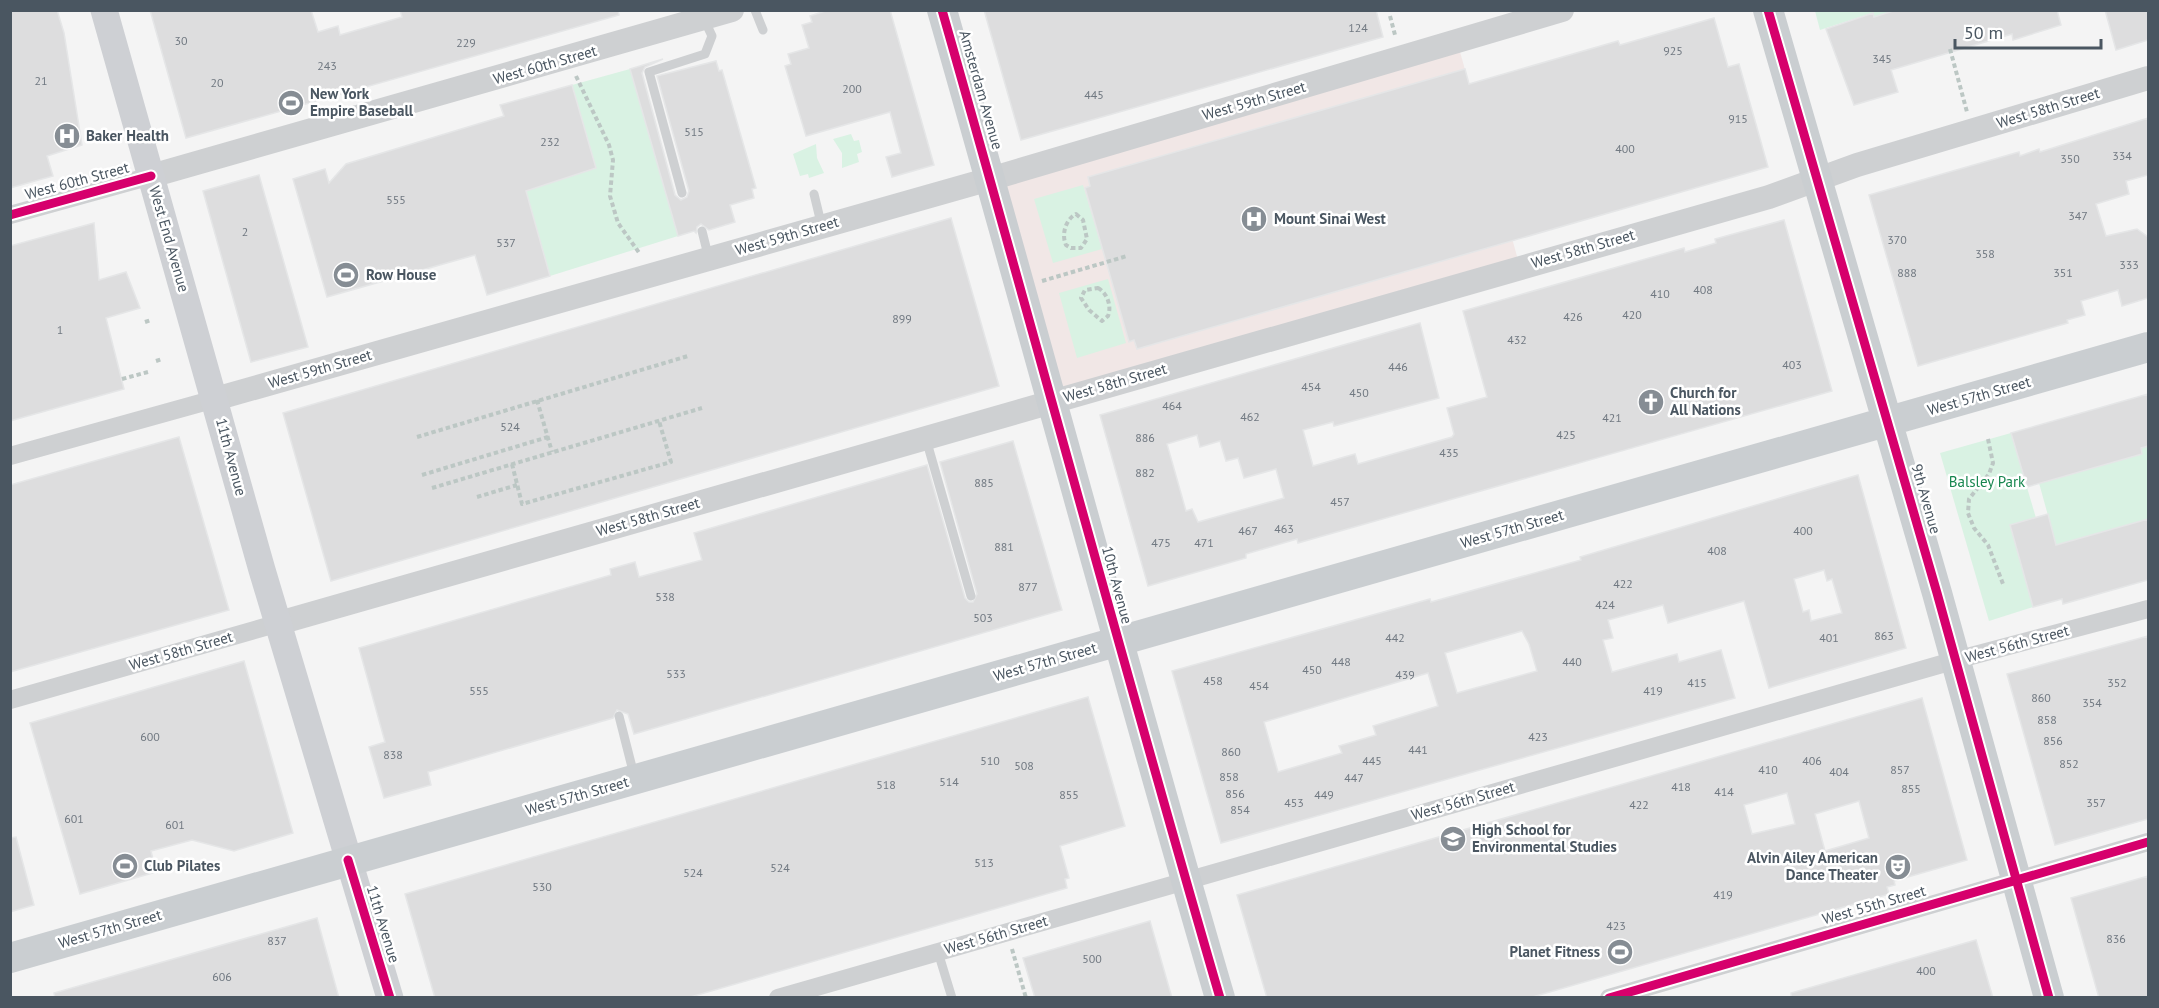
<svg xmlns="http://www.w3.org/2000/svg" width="2159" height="1008" font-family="'PT Sans',sans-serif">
	<rect width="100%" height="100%" fill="#f4f4f4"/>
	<path fill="#f1e7e6" d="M1457,41L1520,267L1051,401L990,179Z"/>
	<path fill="#d9f2e3" d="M1815,11H1896L1874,17L1872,13L1820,30Z
		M630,69L678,236L550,276L526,191L596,168L572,85Z
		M851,134L854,141L859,140L862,152L857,154L859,162L842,168V153L833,139Z
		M816,144L817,158L824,173L809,178L808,174L800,176L793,154Z
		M1083,185L1102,249L1053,263L1034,199Z
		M1108,279L1126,343L1077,358L1059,293Z
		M2011,433L2036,518L2010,525L2033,607L1989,621L1940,453Z
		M2148,446V519L2080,538L2057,548L2039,483L2142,454L2141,448Z"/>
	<path fill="#ddddde" stroke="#e5e6e7" stroke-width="1.5" fill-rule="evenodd" d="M10,10H57L64,33L82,145L47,156L53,176L10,188Z
		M150,10H311L318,32L338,26L340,35L402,17L400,10H618L619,15L186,138Z
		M828,10H890L934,165L892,177L886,157L901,153L890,112L806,136L785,66L791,64L788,54L809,48L802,25L812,22L810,16Z
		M984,10H1376L1383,37L1021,140Z
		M1896,10H2057L2061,25L2013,40L2012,34L1891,70L1898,92L1854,105L1826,29L1873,13L1874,17Z
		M2105,10H2148V40L2116,50Z
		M1714,18L1728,67L1739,64L1768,167L1137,349L1134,340L1129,342L1085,188L1090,186L1088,177L1465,69L1469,84L1618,41L1620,45Z
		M663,59L645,67L642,73L675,195L681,200L687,197L689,191L657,76L716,61L719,71L722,70L756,188L752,189L754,198L730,205L735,222L709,230L701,224L697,227L696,233L694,231L678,236L630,69Z
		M572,85L596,168L526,191L550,276L487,295L475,255L327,297L293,179L325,169L329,183L346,164L504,116L500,105Z
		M2148,118V175L2126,181L2129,194L2096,204L2106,236L2137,229L2148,237V298L2122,306L2118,290L2081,301L2085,315L2067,320L2068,323L1918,366L1869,195L2019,152L2020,156L2039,149L2040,152Z
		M259,175L308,347L251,362L203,191Z
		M951,218L999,386L331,581L283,413Z
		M1784,220L1832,391L1298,543L1297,539L1246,554V558L1148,586L1100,415L1420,323L1439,398L1334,426L1333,422L1303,430L1313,466L1355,454L1358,464L1452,437L1454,434L1447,408L1487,397L1463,311L1684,248L1685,252L1716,243L1715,239ZM1197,435L1200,447L1220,441L1226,461L1238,458L1244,478L1276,469L1284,498L1198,522L1192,509L1186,511L1167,444Z
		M94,223L99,280L126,272L140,308L106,318L124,389L10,421V246Z
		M2148,394V446L2141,448L2142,454L2027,487L2011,433Z
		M179,437L229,610L10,672V485Z
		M1013,441L1062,610L634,734L628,714L617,710L613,718L428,772L431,785L384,798L369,747L385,742L359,648L611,575L610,569L635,562L639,577L702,560L694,533L927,465L965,598L969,602H973L977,594L940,462Z
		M1858,475L1906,648L1769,688L1744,601L1668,623L1663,605L1608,620L1613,638L1603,640L1612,672L1677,654L1679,662L1721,650L1735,698L1221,843L1172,671L1430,599L1431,602L1581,560L1580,557ZM1824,570L1827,581L1832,579L1842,613L1811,621L1809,610L1803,612L1794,579ZM1522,631L1529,644L1537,671L1457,693L1445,653ZM1428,673L1438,706L1373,726L1376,735L1339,746L1342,753L1278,772L1264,722Z
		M2048,514L2056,545L2148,519V580L2063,604L2062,599L2033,607L2010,525Z
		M2148,636V819L2055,845L2007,674Z
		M244,661L293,833L234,851L192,840L151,851L156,872L80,894L30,723Z
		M1088,697L1125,826L1060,846L1069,878L1065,879L1067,888L687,998H435L405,894Z
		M1922,698L1967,860L1894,881L1895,885L1887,887L1889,894L1529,998H1267L1237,895ZM1787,793L1795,824L1752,834L1744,805ZM1859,801L1869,838L1825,851L1815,814Z
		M16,837L34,905L10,912V838Z
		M2148,876V998H2099L2071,898Z
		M317,918L339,998H55L54,993Z
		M1150,921L1172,998H1035L1023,958Z
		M1976,940L1993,998H1791V993Z"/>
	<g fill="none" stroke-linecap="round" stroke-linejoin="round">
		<path stroke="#bcc7c4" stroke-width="4" stroke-dasharray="4.5 3" stroke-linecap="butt" d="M1390,16L1395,35
			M1950,49L1967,112
			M576,76L609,145L613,160L610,196L618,223L640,254
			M1076,214L1083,220L1087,239L1081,248H1071L1066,245C1061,234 1066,219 1076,214Z
			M1042,281L1127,256
			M1098,288C1107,293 1112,306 1108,316L1102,321L1089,310L1081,298L1085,290Z
			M145,322L151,320
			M156,361L162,359
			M122,379L148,372
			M537,400L552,452
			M417,437L688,356
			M1988,439L1993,463L1989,474L1969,499L1968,513L1974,528L1988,545L2003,584
			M512,464L522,504L671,462L659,421
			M422,475L548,437
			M432,488L702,408
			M477,497L517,485
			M1012,949L1026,998"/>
		<path stroke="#ced0d2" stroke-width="9" d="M755,10L763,30
			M682,193L649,72L705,54L712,36L704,19
			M814,194L822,227
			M702,231L709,259
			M926,439L971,596
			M619,716L634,775
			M938,952L952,998"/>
		<path stroke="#ced0d2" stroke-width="18" d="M10,215L151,176
			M10,456L215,399
			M10,700L279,623
			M778,998L1956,660L2148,609
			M1609,998L2148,842"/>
		<path stroke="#ced0d2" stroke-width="24" d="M151,176L732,10
			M215,399L990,179L1562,10
			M279,623L1769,197L1857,165L2148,78"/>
		<path stroke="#ced0d4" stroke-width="27" d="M104,10L262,570L390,998"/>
		<path stroke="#caced1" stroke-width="30" d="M942,10C1036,339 1124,669 1220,998
			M1768,10L1937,593L2049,998
			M10,958L2148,347"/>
		<defs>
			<path id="cycleway" d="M942,10C1036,339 1124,669 1220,998
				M1768,10L1937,593L2049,998
				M10,215L151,176
				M348,860L390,998
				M1609,998L2148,842"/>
		</defs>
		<use href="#cycleway" stroke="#fff" stroke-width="13"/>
		<use href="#cycleway" stroke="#d6006c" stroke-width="9"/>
	</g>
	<defs>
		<symbol id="stadium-disc" viewBox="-11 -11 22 22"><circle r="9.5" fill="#868d94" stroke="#fff"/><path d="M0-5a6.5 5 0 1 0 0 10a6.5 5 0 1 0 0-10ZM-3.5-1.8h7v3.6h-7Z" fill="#fff"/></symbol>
		<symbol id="hospital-disc" viewBox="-11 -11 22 22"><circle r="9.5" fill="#868d94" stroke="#fff"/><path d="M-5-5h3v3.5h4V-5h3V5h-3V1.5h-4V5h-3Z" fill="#fff"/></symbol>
		<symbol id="church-disc" viewBox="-11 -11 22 22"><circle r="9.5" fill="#868d94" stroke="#fff"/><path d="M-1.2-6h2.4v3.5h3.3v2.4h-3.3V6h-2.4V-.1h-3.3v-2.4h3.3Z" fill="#fff"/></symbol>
		<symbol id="school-disc" viewBox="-11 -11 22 22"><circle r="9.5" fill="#868d94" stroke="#fff"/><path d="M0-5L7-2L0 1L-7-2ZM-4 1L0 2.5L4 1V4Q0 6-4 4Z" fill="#fff"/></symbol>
		<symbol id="theatre-disc" viewBox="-11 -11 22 22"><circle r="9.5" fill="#868d94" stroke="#fff"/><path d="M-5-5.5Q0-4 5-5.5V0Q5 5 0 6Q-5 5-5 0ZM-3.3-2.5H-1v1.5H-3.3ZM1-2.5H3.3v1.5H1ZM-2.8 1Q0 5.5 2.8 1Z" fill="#fff"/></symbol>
	</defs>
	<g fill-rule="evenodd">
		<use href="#stadium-disc" x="276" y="88" width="30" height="30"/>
		<use href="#hospital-disc" x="52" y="121" width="30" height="30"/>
		<use href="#hospital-disc" x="1239" y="204" width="30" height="30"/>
		<use href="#stadium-disc" x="331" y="260" width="30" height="30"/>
		<use href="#church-disc" x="1636" y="387" width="30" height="30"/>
		<use href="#school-disc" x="1438" y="824" width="30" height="30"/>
		<use href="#stadium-disc" x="110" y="851" width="30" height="30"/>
		<use href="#theatre-disc" x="1883" y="852" width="30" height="30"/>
		<use href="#stadium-disc" x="1605" y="937" width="30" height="30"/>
	</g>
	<g text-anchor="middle" stroke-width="5" stroke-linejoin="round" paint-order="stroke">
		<g font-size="12" fill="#707881">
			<text x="1358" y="32">124</text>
			<text x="181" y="45">30</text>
			<text x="466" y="47">229</text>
			<text x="1673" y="55">925</text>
			<text x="1882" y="63">345</text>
			<text x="327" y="70">243</text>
			<text x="41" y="85">21</text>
			<text x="217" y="87">20</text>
			<text x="852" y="93">200</text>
			<text x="1094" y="99">445</text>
			<text x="1738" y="123">915</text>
			<text x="694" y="136">515</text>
			<text x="550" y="146">232</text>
			<text x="1625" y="153">400</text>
			<text x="2122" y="160">334</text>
			<text x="2070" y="163">350</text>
			<text x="396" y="204">555</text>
			<text x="2078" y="220">347</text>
			<text x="245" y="236">2</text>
			<text x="1897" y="244">370</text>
			<text x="506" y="247">537</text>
			<text x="1985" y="258">358</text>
			<text x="2129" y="269">333</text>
			<text x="1907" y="277">888</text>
			<text x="2063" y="277">351</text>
			<text x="1703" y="294">408</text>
			<text x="1660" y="298">410</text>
			<text x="1632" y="319">420</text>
			<text x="1573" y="321">426</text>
			<text x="902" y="323">899</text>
			<text x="60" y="334">1</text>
			<text x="1517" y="344">432</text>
			<text x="1792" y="369">403</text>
			<text x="1398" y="371">446</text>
			<text x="1311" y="391">454</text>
			<text x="1359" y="397">450</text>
			<text x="1172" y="410">464</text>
			<text x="1250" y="421">462</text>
			<text x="1612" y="422">421</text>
			<text x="510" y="431">524</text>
			<text x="1566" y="439">425</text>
			<text x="1145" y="442">886</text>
			<text x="1449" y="457">435</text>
			<text x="1145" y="477">882</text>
			<text x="984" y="487">885</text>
			<text x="1340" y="506">457</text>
			<text x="1284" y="533">463</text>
			<text x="1248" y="535">467</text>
			<text x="1803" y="535">400</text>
			<text x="1161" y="547">475</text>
			<text x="1204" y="547">471</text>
			<text x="1004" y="551">881</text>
			<text x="1717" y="555">408</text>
			<text x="1623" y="588">422</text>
			<text x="1028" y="591">877</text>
			<text x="665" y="601">538</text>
			<text x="1605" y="609">424</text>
			<text x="983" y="622">503</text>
			<text x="1884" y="640">863</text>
			<text x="1395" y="642">442</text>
			<text x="1829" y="642">401</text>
			<text x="1341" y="666">448</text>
			<text x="1572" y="666">440</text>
			<text x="1312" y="674">450</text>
			<text x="676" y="678">533</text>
			<text x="1405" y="679">439</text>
			<text x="1213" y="685">458</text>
			<text x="1697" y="687">415</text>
			<text x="2117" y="687">352</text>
			<text x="1259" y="690">454</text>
			<text x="479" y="695">555</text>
			<text x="1653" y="695">419</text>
			<text x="2041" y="702">860</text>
			<text x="2092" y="707">354</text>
			<text x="2047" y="724">858</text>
			<text x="150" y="741">600</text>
			<text x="1538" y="741">423</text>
			<text x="2053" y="745">856</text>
			<text x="1418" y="754">441</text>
			<text x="1231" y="756">860</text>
			<text x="393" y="759">838</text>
			<text x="990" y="765">510</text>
			<text x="1372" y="765">445</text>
			<text x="1812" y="765">406</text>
			<text x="2069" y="768">852</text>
			<text x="1024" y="770">508</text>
			<text x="1768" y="774">410</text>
			<text x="1900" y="774">857</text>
			<text x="1839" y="776">404</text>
			<text x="1229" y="781">858</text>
			<text x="1354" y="782">447</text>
			<text x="949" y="786">514</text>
			<text x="886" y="789">518</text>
			<text x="1681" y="791">418</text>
			<text x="1911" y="793">855</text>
			<text x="1724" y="796">414</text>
			<text x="1235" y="798">856</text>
			<text x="1069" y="799">855</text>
			<text x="1324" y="799">449</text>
			<text x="1294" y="807">453</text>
			<text x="2096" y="807">357</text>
			<text x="1639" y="809">422</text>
			<text x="1240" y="814">854</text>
			<text x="74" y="823">601</text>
			<text x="175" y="829">601</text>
			<text x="984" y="867">513</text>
			<text x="780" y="872">524</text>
			<text x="693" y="877">524</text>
			<text x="542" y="891">530</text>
			<text x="1723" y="899">419</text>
			<text x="1616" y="930">423</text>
			<text x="2116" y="943">836</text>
			<text x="277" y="945">837</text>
			<text x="1092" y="963">500</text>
			<text x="1926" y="975">400</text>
			<text x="222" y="981">606</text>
		</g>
		<g font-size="15" fill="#4a5661" stroke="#fff">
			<text transform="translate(545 65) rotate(-16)" y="5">West 60th Street</text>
			<text transform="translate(981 90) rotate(74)" y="5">Amsterdam Avenue</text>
			<text transform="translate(1254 101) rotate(-16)" y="5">West 59th Street</text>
			<text transform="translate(2048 108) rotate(-17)" y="5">West 58th Street</text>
			<text transform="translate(77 181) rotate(-15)" y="5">West 60th Street</text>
			<text transform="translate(787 236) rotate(-16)" y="5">West 59th Street</text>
			<text transform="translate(169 239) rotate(74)" y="5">West End Avenue</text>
			<text transform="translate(1583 249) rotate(-16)" y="5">West 58th Street</text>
			<text transform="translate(320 369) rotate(-16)" y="5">West 59th Street</text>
			<text transform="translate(1115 383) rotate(-16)" y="5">West 58th Street</text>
			<text transform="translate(1979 396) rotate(-16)" y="5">West 57th Street</text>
			<text transform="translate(231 457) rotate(75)" y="5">11th Avenue</text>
			<text transform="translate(1926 499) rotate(74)" y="5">9th Avenue</text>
			<text transform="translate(648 517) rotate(-16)" y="5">West 58th Street</text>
			<text transform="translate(1512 529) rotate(-16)" y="5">West 57th Street</text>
			<text transform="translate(1117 585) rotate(75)" y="5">10th Avenue</text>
			<text transform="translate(2017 644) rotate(-15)" y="5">West 56th Street</text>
			<text transform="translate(181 651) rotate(-16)" y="5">West 58th Street</text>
			<text transform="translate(1045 662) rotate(-16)" y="5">West 57th Street</text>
			<text transform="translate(577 796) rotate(-16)" y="5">West 57th Street</text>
			<text transform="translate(1463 801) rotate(-16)" y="5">West 56th Street</text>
			<text transform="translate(1874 905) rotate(-16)" y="5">West 55th Street</text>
			<text transform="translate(383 924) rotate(73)" y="5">11th Avenue</text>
			<text transform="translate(110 929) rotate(-16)" y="5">West 57th Street</text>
			<text transform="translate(996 935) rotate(-16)" y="5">West 56th Street</text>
		</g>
		<g font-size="15" font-weight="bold" fill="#4a5661" stroke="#fff" text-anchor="start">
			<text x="310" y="99">New York<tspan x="310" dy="17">Empire Baseball</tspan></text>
			<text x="86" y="141">Baker Health</text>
			<text x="1274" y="224">Mount Sinai West</text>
			<text x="366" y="280">Row House</text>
			<text x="1670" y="398">Church for<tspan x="1670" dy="17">All Nations</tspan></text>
			<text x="1472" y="835">High School for<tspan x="1472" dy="17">Environmental Studies</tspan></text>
			<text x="1878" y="863" text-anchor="end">Alvin Ailey American<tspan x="1878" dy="17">Dance Theater</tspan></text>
			<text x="144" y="871">Club Pilates</text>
			<text x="1600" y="957" text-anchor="end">Planet Fitness</text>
		</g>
		<g font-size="15" fill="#17864f" stroke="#fff">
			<text x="1987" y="487">Balsley Park</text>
		</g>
	</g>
	<rect width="2159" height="1008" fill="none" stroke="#4a5661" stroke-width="24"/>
	<path d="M1955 39v9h146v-9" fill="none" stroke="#4a5661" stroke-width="3"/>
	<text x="1964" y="39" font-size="18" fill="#4a5661" stroke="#ffffff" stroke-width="4.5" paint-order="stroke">50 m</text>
</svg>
